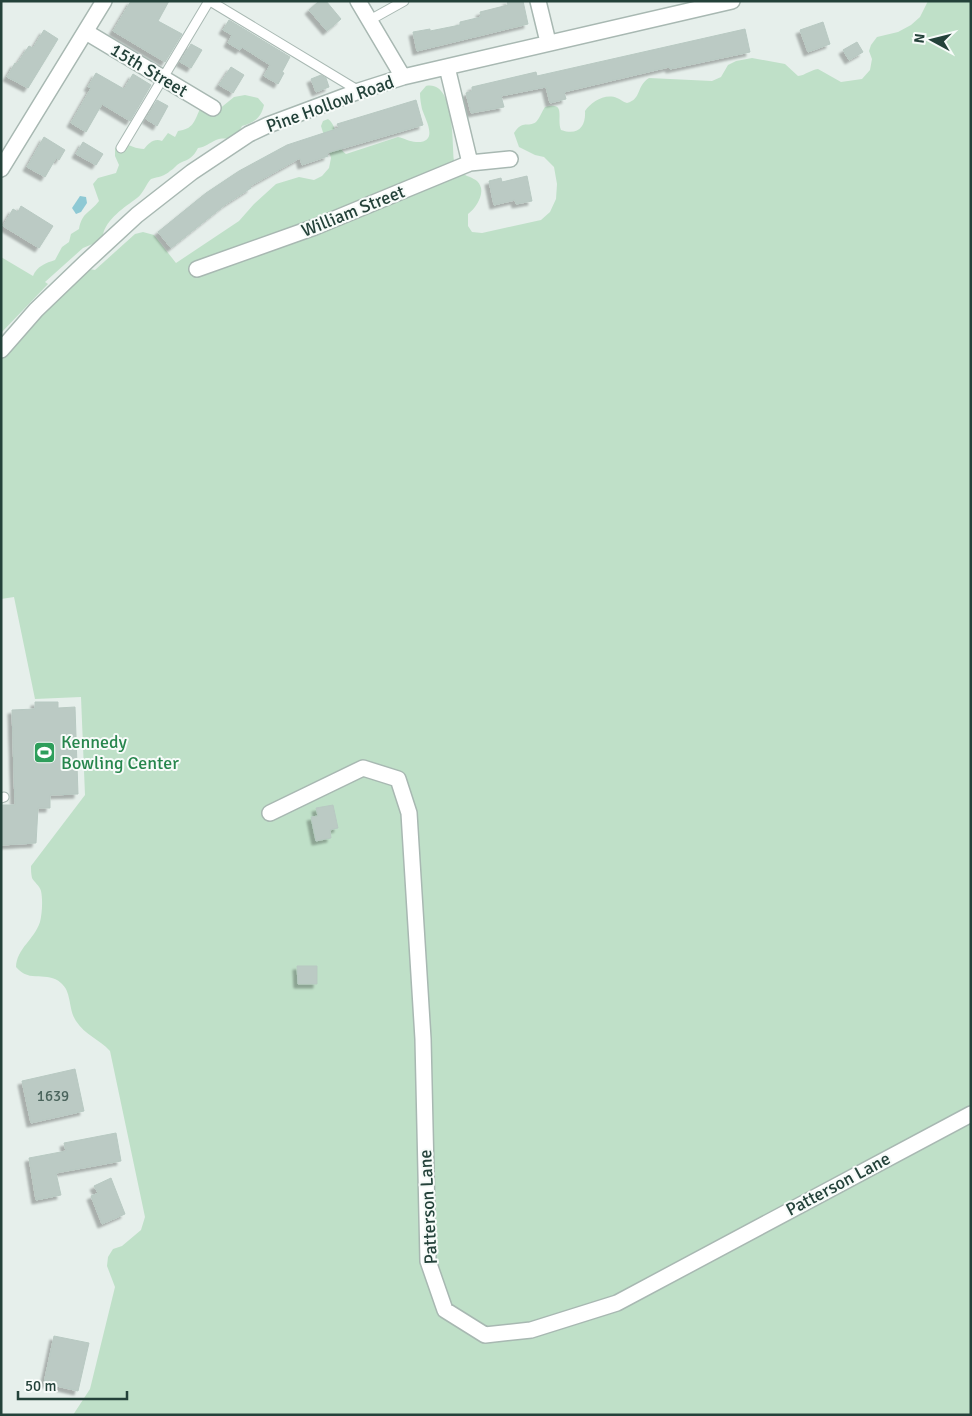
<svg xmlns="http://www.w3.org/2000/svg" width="972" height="1416" font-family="Signika,sans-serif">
	<defs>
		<filter id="shadow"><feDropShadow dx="-4" dy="4" stdDeviation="1" flood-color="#0004"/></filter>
	</defs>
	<rect width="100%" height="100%" fill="#e6efeb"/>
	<path fill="#bfe0c8" d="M928,1H971V1415H73L90,1389L115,1287L107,1266L108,1257L113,1249L122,1246L141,1230L145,1217L110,1051C99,1039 85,1035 76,1021C68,1009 72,992 61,983C47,970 30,984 16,967C17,948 34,940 40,922C42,914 43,900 41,891C40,886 34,882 32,878C31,874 31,869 31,866L85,795L81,697L35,699L14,597L1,599V352L89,269L95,270L135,234L143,232L154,235L176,263L239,221L254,204L276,184L299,177L314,180L322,176L329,168L331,158L321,126L323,121L328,119C339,127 334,145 346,154L398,137C404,138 410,142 416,142C440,143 425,119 422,109C421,104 420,99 420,93L426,86C455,80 452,142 454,160C456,180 478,173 481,188C483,197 475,209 468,214V226L472,232L482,233L541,220L550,212L556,199L557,184L554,167L544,157L535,155L519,147L514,133C523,119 528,128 536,122C540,118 542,111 545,107C567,101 556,118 561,130C578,136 586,127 585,111C591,102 605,93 617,98C620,99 623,102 627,103C642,99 636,86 649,78L712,81L721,77L728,65L736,61L752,58L785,64L798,76C806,75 810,70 818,69L841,82L862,79L870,70L872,59L869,51L871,45L877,37L898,32L911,25L920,17Z
		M245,95L258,98L264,105C261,118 254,123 242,126C233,146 228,135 216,140C209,143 206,147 198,148C193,158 189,159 180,163C176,165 174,169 170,171C165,176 158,177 151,179C146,184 143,194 137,198C125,207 106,219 103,235L95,243L83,248L45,282L48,284L1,333V257L33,276C37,266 46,263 55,260L62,247L69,242L71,234L79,229C82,212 90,213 99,201L93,184L98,178L116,173L119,165L115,156V148L122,143C130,145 136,149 144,149C149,143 154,138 162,141L168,133L175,137L178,131C193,129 194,122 200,109L205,107L218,110L234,97Z"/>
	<path fill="#8ec9d4" d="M80,196L86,197L87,203L81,212L76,214L72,208Z"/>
	<path fill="#bbcac4" stroke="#b8c9c2" filter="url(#shadow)" d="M131,1H169L158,21L182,34L165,62L113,31Z
		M319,1H326L341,19L327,31L309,10Z
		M507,1H523L528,24L417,51L413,32L430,29V31L460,25V22L481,17L480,12L508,5Z
		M229,20L290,57L282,72L284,73L278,84L264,76L270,65L242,47L240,50L228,43L232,35L223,30Z
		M823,22L830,44L808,52L800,30Z
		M745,29L750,52L670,69L669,67L564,92L566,99L550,103L546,87L501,96L504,107L471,113L466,93L472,91V87L536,72L537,76Z
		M44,30L58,39L28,88L7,77L15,63L17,64L29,46L33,48Z
		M857,42L863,52L849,60L843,50Z
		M191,44L202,50L191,68L180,62Z
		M231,67L244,75L233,93L219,85Z
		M96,73L124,89L133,74L151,85L130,121L102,104L86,132L71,123L91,88L88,87Z
		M321,75L326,78L329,87L316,92L311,79Z
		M157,100L168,106L157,126L146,119Z
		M416,100L423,125L327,153L328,156L302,165L300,158L250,186L251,188L226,204L171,248L158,232L206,193L239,171L287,145L339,128L337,124Z
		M44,137L65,150L59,160L56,158L45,177L27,167Z
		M83,142L103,154L96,165L76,154Z
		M527,176L532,201L516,204L515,200L494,205L489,181L501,178L502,182Z
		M21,206L53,226L39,248L3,226L13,209L18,212Z
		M35,702H58V708L75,707L78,794L50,795V808H38L36,843L1,845V805H15L12,710L35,709Z
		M333,805L338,828L330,830L331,838L316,841L311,817L318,816L316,808Z
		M297,966H317V984H298Z
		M75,1069L84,1111L31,1123L22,1081Z
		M116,1133L121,1161L56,1173L61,1195L36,1200L29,1158L66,1151L64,1143Z
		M111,1178L125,1214L102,1224L91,1196L98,1193L94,1186Z
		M54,1336L89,1343L78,1391L44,1383Z"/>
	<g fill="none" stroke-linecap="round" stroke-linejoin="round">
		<defs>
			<path id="service" d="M210,1L359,91
				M370,20L404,1
				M121,148L209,1
				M1,798L4,797"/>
			<path id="minor" d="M358,1L403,77
				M538,1L548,42
				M86,32L213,108
				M447,67L470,163
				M197,269L315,227L470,163L510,159
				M1,350L36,310L86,262L137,215L192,172L249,134L268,125L359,91L403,77L732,1
				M270,813L363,768L398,779L409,813L423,1039L428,1261L445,1310L485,1335L531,1330L617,1303L971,1114"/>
			<path id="tertiary" d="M1,169L104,1"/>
		</defs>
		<use href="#service" stroke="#a8b8b2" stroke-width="11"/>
		<use href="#minor" stroke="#a8b8b2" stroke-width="18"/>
		<use href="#tertiary" stroke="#a8b8b2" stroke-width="18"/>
		<use href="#service" stroke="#fff" stroke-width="9"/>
		<use href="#minor" stroke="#fff" stroke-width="15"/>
		<use href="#tertiary" stroke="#fff" stroke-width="15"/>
	</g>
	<defs>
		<symbol id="stadium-square" viewBox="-11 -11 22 22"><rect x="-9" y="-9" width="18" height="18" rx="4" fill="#2e9e5b" stroke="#f7fbf9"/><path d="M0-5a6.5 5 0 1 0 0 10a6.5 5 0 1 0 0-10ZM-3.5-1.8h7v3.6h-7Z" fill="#fff"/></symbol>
	</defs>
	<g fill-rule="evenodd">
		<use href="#stadium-square" x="32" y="740" width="25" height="25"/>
	</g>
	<g text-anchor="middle" stroke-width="4" stroke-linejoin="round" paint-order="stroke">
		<g font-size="15" fill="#4a645c">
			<text x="53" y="1101">1639</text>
		</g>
		<g font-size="18" fill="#24423a" stroke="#f7fbf9">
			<text transform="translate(149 70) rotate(31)" y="6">15th Street</text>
			<text transform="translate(330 104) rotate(-20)" y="6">Pine Hollow Road</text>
			<text transform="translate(353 211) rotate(-22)" y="6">William Street</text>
			<text transform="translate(838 1184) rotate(-28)" y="6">Patterson Lane</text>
			<text transform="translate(428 1207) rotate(-93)" y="6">Patterson Lane</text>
		</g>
		<g font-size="18" fill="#27864d" stroke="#f7fbf9" text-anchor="start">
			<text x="61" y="748">Kennedy<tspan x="61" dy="21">Bowling Center</tspan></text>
		</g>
	</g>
	<rect width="972" height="1416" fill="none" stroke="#24423a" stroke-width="5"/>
	<g transform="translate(932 40) rotate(277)" stroke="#f7fbf9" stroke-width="4" paint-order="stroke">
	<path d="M0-4L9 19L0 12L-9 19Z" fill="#24423a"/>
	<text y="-8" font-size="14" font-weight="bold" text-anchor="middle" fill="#24423a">N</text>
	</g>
	<path d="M18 1391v8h109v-8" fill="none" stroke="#24423a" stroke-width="2.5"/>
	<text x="25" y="1391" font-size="15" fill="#24423a" stroke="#f7fbf9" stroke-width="4" paint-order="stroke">50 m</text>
</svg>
